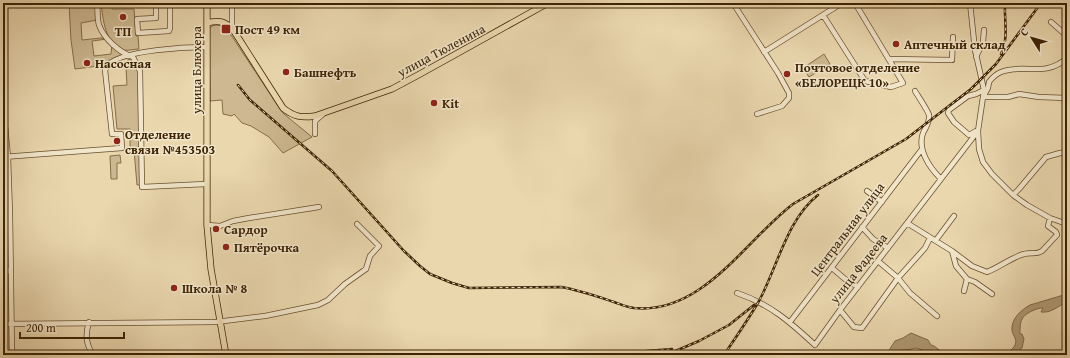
<svg xmlns="http://www.w3.org/2000/svg" width="1070" height="358" font-family="'Gentium Book Plus',serif">
	<rect width="100%" height="100%" fill="#ead7ae"/>
	<filter id="stains"><feTurbulence type="fractalNoise" baseFrequency=".005" numOctaves="4"/><feColorMatrix values="0 0 0 0 .2 0 0 0 0 .09 0 0 0 0 .02 0 0 0 .5 -.17"/></filter>
	<radialGradient id="worn" r=".72"><stop offset=".6" stop-color="#630" stop-opacity="0"/><stop offset="1" stop-color="#630" stop-opacity=".3"/></radialGradient>
	<path fill="#cdb891" stroke="#856e4a" d="M69,3H95L97,20L81,23L82,40L101,38L107,39L92,41L94,56L111,54L112,45L122,54V55L106,65L75,69L71,40Z
		M101,3H112V9H134L136,36H138L139,49C134,49 128,51 123,50C105,44 103,19 101,3Z
		M216,25L223,26L227,29L280,109L284,114L312,137L283,153L269,137L251,126L242,123L234,114L232,116L223,114L222,100L210,101L209,29L212,26Z
		M824,54L830,64L809,77L803,68Z
		M128,59L133,60L139,72L141,185H137L134,150L130,146V129H117L113,86L127,85L126,68L128,67Z
		M120,155L121,163H117V179H111L110,156Z"/>
	<path fill="#af9a74" stroke="#816a47" d="M1067,294V308H1064L1065,305L1063,304C1056,308 1050,313 1041,312L1043,308C1039,308 1037,309 1034,310C1021,316 1020,320 1020,334H1022L1024,339L1022,348L1012,355H1003C1007,352 1013,350 1015,345C1018,339 1012,335 1012,330C1011,319 1021,310 1030,305Z
		M911,333L928,340L931,345L934,346L946,355H928L922,350L916,348L906,350H902L896,355H886L895,341L903,338Z"/>
	<g fill="none" stroke-linecap="round" stroke-linejoin="round">
		<defs>
			<path id="minor" d="M97,3C98,10 97,19 99,25C104,39 120,53 133,57L140,71L142,187L206,184
				M156,3V18L137,19L138,33L169,31L170,28V3
				M733,3L778,73L789,93V98L782,106L757,114
				M970,3L975,50L984,90L978,131L979,149L983,162L992,174L1013,195L1027,205L1050,218L1067,224
				M823,15L865,81L891,87L903,83L855,3
				M1051,22L1067,36
				M232,28V3
				M764,52L842,3
				M976,57L983,42L984,30
				M1067,58C1045,78 1024,63 1001,72C996,74 992,78 989,82L988,88L983,97H1008L1019,94L1039,97L1067,98
				M889,59L952,60L953,37
				M915,91C918,96 928,111 929,115C930,122 926,127 923,133C917,150 930,168 941,179
				M3,105L8,157L10,214L12,355
				M976,131L969,135L954,122L948,113L949,110L968,96L976,94L984,90
				M315,134V121L323,114
				M3,157L122,148L121,134H112L105,70C106,68 108,65 110,63C128,50 185,47 207,47
				M867,191L882,202
				M1013,195L1019,189L1046,157L1060,153L1067,152
				M3,215L10,214
				M907,223L952,251L956,266L967,279L964,291
				M207,225L220,226L233,221L249,218L319,207
				M862,227L873,239L888,248
				M936,240L954,216
				M952,251L972,266L987,272C1000,267 1012,257 1024,254C1030,252 1036,255 1042,251C1047,246 1052,240 1057,235L1056,232L1048,226L1050,218
				M878,261L898,278L910,293L937,316
				M832,268L845,279L858,287
				M3,270L11,271
				M967,279L975,282L992,294
				M737,293C770,304 790,322 815,345L840,310L978,131
				M840,310L854,327L862,328L898,278L925,248L930,238
				M89,322C85,335 86,344 93,355
				M790,322L922,149
				M3,324L216,322L265,316L318,305L328,300L345,284L366,269L370,256L379,246L357,224"/>
			<path id="major" d="M207,3V225L211,269L226,355
				M207,23C218,20 223,21 232,28L283,108C294,117 302,118 315,116L392,89L420,74L548,3"/>
		</defs>
		<use href="#minor" stroke="#68502e" stroke-width="6"/>
		<use href="#major" stroke="#3d2304" stroke-width="7"/>
		<use href="#minor" stroke="#f1e5ca" stroke-width="4.5"/>
		<use href="#major" stroke="#ead7ae" stroke-width="5.5"/>
		<defs>
			<path id="rail" d="M1001,54C1009,38 1004,20 1005,3
				M238,85L250,100L332,171L404,251L420,266L430,274L452,283L469,288L561,287C579,290 596,296 614,302C620,304 627,307 634,308C702,315 746,240 793,204L906,139L971,89L996,64L1041,3
				M613,355L622,353L672,349
				M666,355L699,341L729,325L754,305
				M724,355C736,337 748,320 759,301C777,268 787,219 818,195"/>
		</defs>
		<use href="#rail" stroke="#3d2304" stroke-width="2.5"/>
		<use href="#rail" stroke="#f1e5ca" stroke-width="1" stroke-dasharray="3" stroke-linecap="butt"/>
	</g>
	<g fill="#8f2418" stroke="#f1e5ca" stroke-width="1.5">
		<circle cx="123" cy="17" r="4"/>
		<rect x="221" y="24" width="10" height="10" rx="2"/>
		<circle cx="896" cy="44" r="4"/>
		<circle cx="87" cy="63" r="4"/>
		<circle cx="286" cy="72" r="4"/>
		<circle cx="787" cy="74" r="4"/>
		<circle cx="434" cy="103" r="4"/>
		<circle cx="117" cy="141" r="4"/>
		<circle cx="216" cy="229" r="4"/>
		<circle cx="226" cy="247" r="4"/>
		<circle cx="174" cy="288" r="4"/>
	</g>
	<g text-anchor="middle" stroke-width="3" stroke-linejoin="round" paint-order="stroke">
		<g font-size="13" font-weight="bold" fill="#3d2304" stroke="#f1e5ca" text-anchor="start">
			<text x="235" y="34">Пост 49 км</text>
			<text x="123" y="36" text-anchor="middle">ТП</text>
			<text x="904" y="49">Аптечный склад</text>
			<text x="95" y="68">Насосная</text>
			<text x="795" y="72">Почтовое отделение<tspan x="795" dy="15">«БЕЛОРЕЦК 10»</tspan></text>
			<text x="294" y="77">Башнефть</text>
			<text x="442" y="108">Kit</text>
			<text x="125" y="139">Отделение<tspan x="125" dy="15">связи №453503</tspan></text>
			<text x="224" y="234">Сардор</text>
			<text x="234" y="252">Пятёрочка</text>
			<text x="182" y="293">Школа № 8</text>
		</g>
		<g font-size="13" fill="#3d2304" stroke="#f1e5ca">
			<text transform="translate(441 50) rotate(-28)" y="5">улица Тюленина</text>
			<text transform="translate(196 70) rotate(-90)" y="5">улица Блюхера</text>
			<text transform="translate(847 229) rotate(-53)" y="5">Центральная улица</text>
			<text transform="translate(858 268) rotate(-52)" y="5">улица Фадеева</text>
		</g>
	</g>
	<rect width="1070" height="358" fill="none" stroke="#ead7ae" stroke-width="16"/>
	<rect x="4" y="4" width="1062" height="350" fill="none" stroke="#3d2304" stroke-width="2"/>
	<rect x="8" y="8" width="1054" height="342" fill="none" stroke="#3d2304"/>
	<g transform="translate(1032 38) rotate(307)" stroke="#f1e5ca" stroke-width="3" paint-order="stroke">
	<path d="M0-3L7 15L0 10L-7 15Z" fill="#3d2304"/>
	<text y="-6" font-size="11" font-weight="bold" text-anchor="middle" fill="#3d2304">С</text>
	</g>
	<path d="M20 332v6h104v-6" fill="none" stroke="#3d2304" stroke-width="2"/>
	<text x="26" y="332" font-size="12" fill="#3d2304" stroke="#f1e5ca" stroke-width="3" paint-order="stroke">200 m</text>
	<rect width="100%" height="100%" filter="url(#stains)"/>
	<rect width="100%" height="100%" fill="url(#worn)"/>
</svg>
